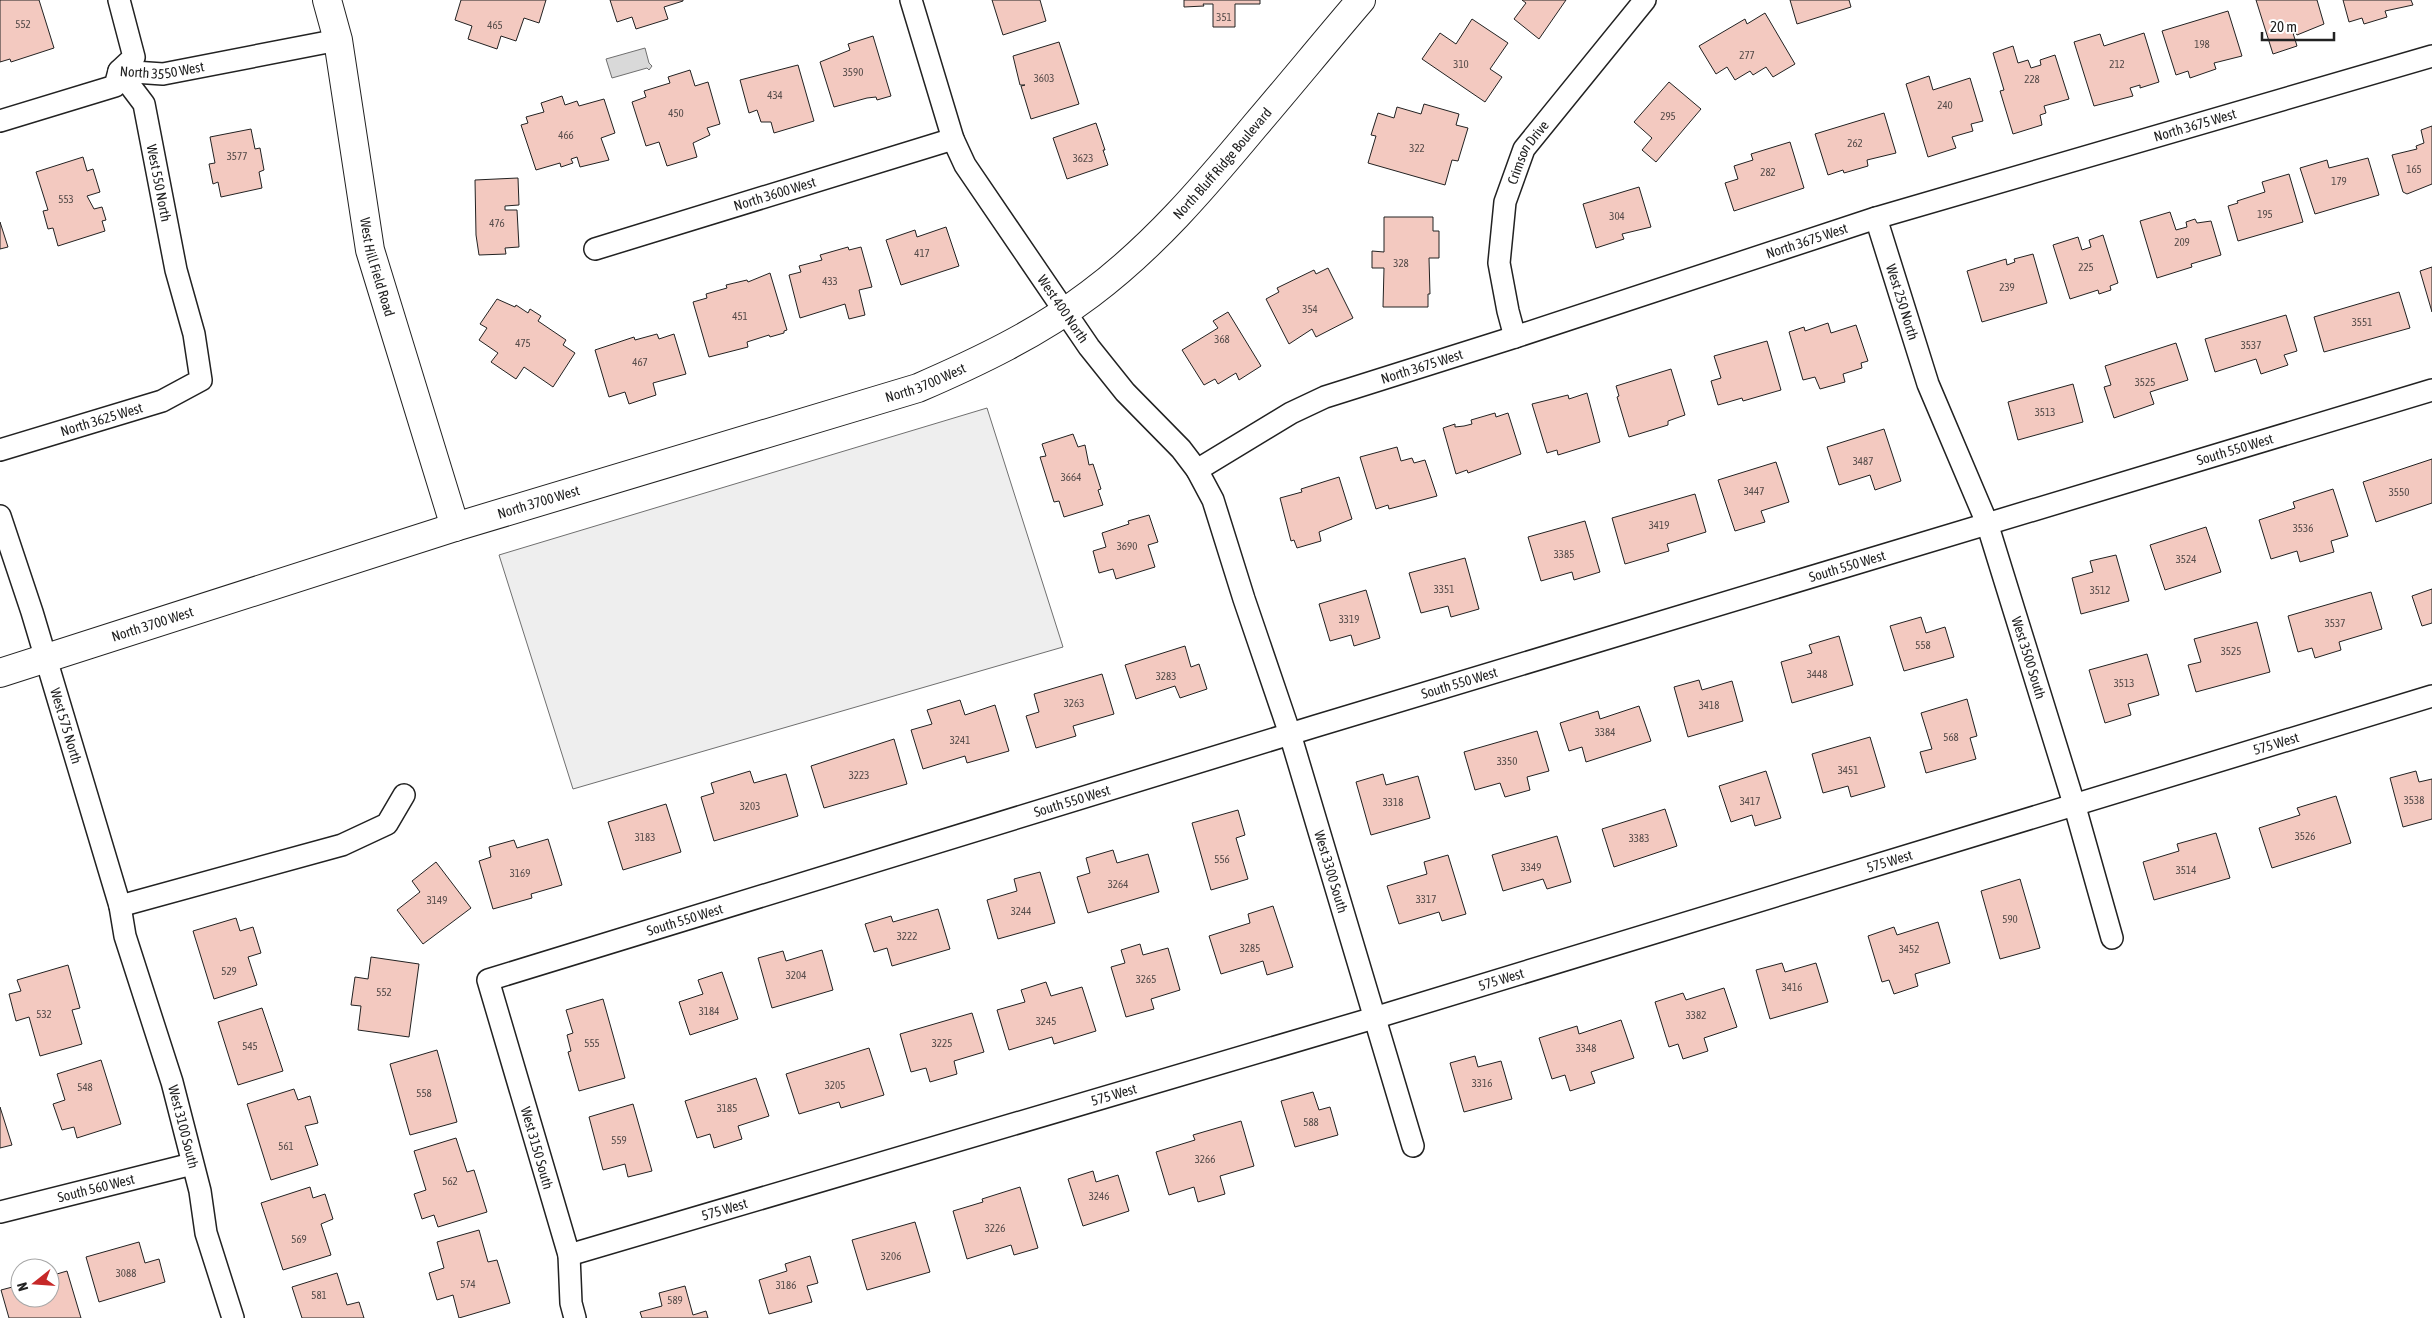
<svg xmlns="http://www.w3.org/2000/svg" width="2432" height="1318" font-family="'Asap Condensed',sans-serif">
	<rect width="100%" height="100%" fill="#fff"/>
	<path fill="#eee" stroke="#6f6f6f" d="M987,408L1063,647L573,789L499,555Z"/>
	<path fill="#d9d9d9" stroke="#6f6f6f" d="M645,48L649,63L652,66L649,70L647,68L612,78L606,59Z"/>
	<path fill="#f3c9c0" stroke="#222" d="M0,0H39L54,48L11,62L10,59L0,62Z
		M461,0H546L539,23L524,18L516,41L501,36L497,49L468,39L472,26L455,20Z
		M610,0H683V1L664,7L668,19L636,29L632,17L617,22Z
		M992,0H1040L1046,21L1003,35Z
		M1184,0H1260V4H1235V27H1213V4H1203L1204,6L1184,7Z
		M1522,0H1566L1539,39L1514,19L1526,3Z
		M1790,0H1849L1851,7L1797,24Z
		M2256,0H2317L2324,24L2297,35L2296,33H2293L2297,46L2273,54Z
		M2343,0H2411L2413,5L2385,11L2387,17L2364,24L2362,18L2349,22Z
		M2228,11L2242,56L2214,63L2216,69L2190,78L2188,71L2176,75L2162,31Z
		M1765,13L1795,64L1773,77L1766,67L1753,75L1750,71L1735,80L1727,67L1716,74L1699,46L1745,19L1747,24Z
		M1472,19L1508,43L1490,69L1502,77L1485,102L1422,59L1440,33L1456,44Z
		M2144,33L2159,82L2140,88V85L2130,88L2133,96L2094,106L2074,42L2100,34L2104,46Z
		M873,36L891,96L877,100L876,97L867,98L834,107L820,62L850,50L848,44Z
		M1059,42L1079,104L1031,119L1021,86L1025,85H1020L1013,56Z
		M2013,46L2018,63L2028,60L2031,68L2041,65L2040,60L2055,55L2069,99L2044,106L2046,113L2040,115L2042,125L2013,134L2000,91L2004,90L1993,53Z
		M798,65L814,121L774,133L771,122H761L757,110L749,113L740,80Z
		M690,70L695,86L708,82L720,124L707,128L710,135L693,143L697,157L667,166L659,142L646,146L632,102L646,97L644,91L670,83L668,77Z
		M1929,76L1933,90L1970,78L1983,121L1971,124L1973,131L1952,137L1956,148L1928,157L1906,84Z
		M1669,82L1701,109L1656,162L1642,150L1652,138L1634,122Z
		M562,96L565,105L577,101L579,106L604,99L615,133L601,138L609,160L580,167L577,157L571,159L573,163L561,167L560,163L536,170L521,125L528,123L526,117L544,112L541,103Z
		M1424,104L1459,114L1456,125L1468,128L1458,161L1452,160L1445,185L1368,163L1376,136L1371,135L1378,113L1394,118L1397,107L1421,114Z
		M1884,113L1896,153L1867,160L1868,166L1844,173L1843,170L1828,175L1815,134Z
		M1096,123L1105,150H1103L1108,165L1067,179L1053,138Z
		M2432,126V184L2407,194L2403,192L2392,155L2417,149L2416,146L2424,143L2421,130Z
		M251,129L255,149L260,148L264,170L259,172L262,188L221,197L218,182L213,184L209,164L215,163L210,137Z
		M1790,142L1804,188L1734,211L1725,183L1738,179L1734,166L1753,160L1751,154Z
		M83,157L87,171L93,169L100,192L87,196L94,209L102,207L106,220L102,221L105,231L58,246L53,228L48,229L43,211L48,210L36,172Z
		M2368,158L2379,195L2315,214L2300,168L2327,160L2329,168Z
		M2289,174L2303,222L2238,241L2228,206L2238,203L2237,201L2265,192L2262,182Z
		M518,178L519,205L505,206V210H517L519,247L505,248L506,254L479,255L476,235L475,180Z
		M1639,187L1651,227L1622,234L1624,239L1596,248L1583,204Z
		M2170,212L2176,230L2187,227L2186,222L2195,219L2197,223L2211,221L2221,255L2191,264L2192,267L2157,278L2140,221Z
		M1384,217H1433V231H1439V258H1429L1430,294H1428V307H1383L1384,268H1372V251L1384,252Z
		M0,222L8,247L0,249Z
		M946,227L959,266L901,285L886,240L915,230L917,237Z
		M2103,235L2118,283L2110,286L2111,290L2099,294L2098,290L2070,299L2053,245L2078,237L2082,250L2091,247L2089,240Z
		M848,247L849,250L861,247L872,287L859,290L865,315L849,319L845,304L800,318L789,275L801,272L799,266L822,260L820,255Z
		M2033,254L2047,303L1982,322L1967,271L2006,259L2007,265L2015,262L2014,259Z
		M2432,267V312L2420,271Z
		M1328,268L1353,318L1316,337L1312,329L1289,344L1266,299L1279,292L1277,288L1314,270L1316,274Z
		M770,273L787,330L784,331V333L770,337L769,335L747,342L748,347L709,357L693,302L707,298L706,294L727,288L726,285L747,280L748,282Z
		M2399,292L2410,328L2324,352L2314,317Z
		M497,299L515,307L516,305L528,313L530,309L541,316L538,321L566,340L563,345L575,353L553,387L524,367L516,379L491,362L498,353L479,340L487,328L480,324Z
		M1228,312L1261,366L1239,380L1236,373L1218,384L1215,379L1204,385L1182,350L1218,328L1213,321Z
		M2286,315L2297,351L2284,355L2288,365L2261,374L2256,359L2215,372L2205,339Z
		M1828,323L1831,333L1856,325L1868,361L1861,363L1862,368L1843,374L1845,382L1820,389L1815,377L1803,380L1789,332L1804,327L1805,331Z
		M657,334L659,339L674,334L686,374L653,383L656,395L629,404L625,392L609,397L595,350L634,337L635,340Z
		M1767,341L1781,390L1743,401L1742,398L1718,405L1711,381L1721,378L1714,356Z
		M2176,343L2188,380L2150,392L2154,404L2114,418L2104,387L2111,385L2105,366Z
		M1671,369L1685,415L1668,421V425L1629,437L1617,397L1619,396L1616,386Z
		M2073,384L2083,422L2018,440L2008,402Z
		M1587,393L1600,442L1558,455L1557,450L1547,453L1532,404L1568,395L1569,399Z
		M1495,413L1496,417L1508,413L1521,454L1468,473L1467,470L1456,474L1443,428L1455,424V427L1464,426L1472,424L1471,420Z
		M1884,429L1901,481L1875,490L1870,475L1839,485L1827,447Z
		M1073,434L1078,447L1085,445L1089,465L1093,464L1101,489L1098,490L1103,505L1064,517L1059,501L1054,502L1040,457L1046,456L1042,444Z
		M1397,447L1401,461L1412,458L1414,463L1425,460L1437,496L1389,509L1388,505L1376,509L1360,457Z
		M2432,459V503L2376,522L2363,482Z
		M1776,462L1789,502L1761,511L1765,522L1735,531L1718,480Z
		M1339,477L1352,519L1319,532L1321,541L1297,548L1294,540L1291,541L1280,498L1302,492L1301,489Z
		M2333,489L2348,536L2331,541L2334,552L2300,562L2297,551L2271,559L2259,520L2295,508L2293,502Z
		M1695,494L1706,532L1667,544L1669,551L1625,564L1612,518Z
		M1149,515L1158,542L1148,545L1155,567L1116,579L1113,569L1099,573L1093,551L1106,547L1102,533L1129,524L1128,521Z
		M1585,521L1600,572L1574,580L1572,572L1541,581L1528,537Z
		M2206,527L2221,572L2165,590L2150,545Z
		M2116,555L2129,601L2081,614L2072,578L2093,572L2090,561Z
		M1465,558L1479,609L1451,617L1448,606L1421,613L1409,573Z
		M2432,589V623L2422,626L2412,596Z
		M1366,590L1380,638L1354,646L1351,635L1330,641L1319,604Z
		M2371,592L2382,629L2339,642L2341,650L2315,658L2312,648L2298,652L2288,616Z
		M1921,617L1926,633L1945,627L1954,657L1904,671L1890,626Z
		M2257,622L2270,672L2196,692L2188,665L2201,662L2194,639Z
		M1839,636L1853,685L1792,703L1781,662L1812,653L1809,645Z
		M1185,646L1191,667L1199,664L1207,689L1180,698L1175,686L1136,699L1125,665Z
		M2147,654L2159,695L2128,704L2131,715L2105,723L2089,670Z
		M1102,674L1114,714L1073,726L1076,736L1036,748L1026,716L1039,712L1034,694Z
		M1699,680L1702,690L1732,681L1743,721L1688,737L1674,687Z
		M1967,699L1977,736L1970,738L1976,759L1926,773L1920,752L1932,749L1921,713Z
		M960,700L965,715L995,705L1009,751L967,763L965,756L923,769L911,730L932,724L927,710Z
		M1639,706L1651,741L1586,762L1582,747L1569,751L1560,723L1598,711L1600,719Z
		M1537,731L1549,771L1527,777L1530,790L1505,797L1500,783L1475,790L1464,752Z
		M1870,737L1885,787L1851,797L1848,786L1823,793L1812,754Z
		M894,739L907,784L824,808L811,766Z
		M750,771L754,783L786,774L798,816L714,841L701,797L714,793L711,783Z
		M1766,771L1781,818L1755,826L1752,815L1731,822L1719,786Z
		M2416,771L2419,782L2432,779V819L2403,827L2390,778Z
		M1383,774L1386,785L1418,776L1430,818L1371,835L1356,782Z
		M2336,796L2351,843L2272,868L2259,828L2300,815L2297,808Z
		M666,804L681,852L623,870L608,822Z
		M1665,809L1677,846L1614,867L1602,829Z
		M1238,810L1245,835L1236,838L1248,879L1211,890L1192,823Z
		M2216,833L2230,878L2154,900L2143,862L2179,851L2177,844Z
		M1557,836L1571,882L1547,889L1543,879L1503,891L1492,855Z
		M548,839L562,885L531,894L532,898L493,909L479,861L491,857L489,847L514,840L517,848Z
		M1113,850L1117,863L1148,854L1159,892L1088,913L1077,877L1090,873L1086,858Z
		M1448,855L1466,914L1442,921L1439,912L1399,924L1387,886L1427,874L1424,862Z
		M436,862L471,908L423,944L397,910L420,892L412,881Z
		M1040,872L1055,923L998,939L987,900L1017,891L1014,879Z
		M2020,879L2040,948L2000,959L1981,891Z
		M1273,906L1293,967L1267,975L1263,961L1221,974L1209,936L1250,923L1248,914Z
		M938,909L950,949L892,966L887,948L874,952L865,924L891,916L893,922Z
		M236,918L240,931L253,927L261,953L248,957L257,985L214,999L193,931Z
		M1938,922L1950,963L1915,974L1918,986L1894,994L1889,980L1882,982L1868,936L1894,927L1897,935Z
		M1140,944L1143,955L1168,948L1180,990L1151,999L1154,1009L1126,1017L1111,967L1125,963L1121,950Z
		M822,950L833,990L772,1008L758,958L783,951L786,961Z
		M371,957L419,964L409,1037L358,1030L361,1006L351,1005L355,977L368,979Z
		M1782,963L1785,972L1816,963L1828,1002L1770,1019L1756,970Z
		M68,965L80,1008L72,1010L82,1044L40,1056L29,1017L16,1021L9,994L21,991L17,980Z
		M722,972L738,1019L690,1035L679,1002L703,994L698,980Z
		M1046,982L1051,996L1082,987L1096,1031L1054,1044L1052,1037L1009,1050L997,1010L1025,1002L1021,990Z
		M1724,988L1737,1027L1704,1038L1708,1051L1683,1059L1678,1044L1669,1047L1655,1002L1683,993L1686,1000Z
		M603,999L625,1078L579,1091L568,1052L571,1051L567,1035L573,1033L566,1010Z
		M262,1008L283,1071L238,1085L218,1022Z
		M972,1013L984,1052L954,1061L957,1074L930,1082L926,1068L911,1072L900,1034Z
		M1621,1020L1634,1058L1591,1072L1595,1083L1570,1091L1565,1075L1552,1079L1539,1038L1577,1026L1579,1034Z
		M869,1048L884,1095L841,1108L839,1102L799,1114L786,1074Z
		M437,1050L457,1122L410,1135L390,1064Z
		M1475,1056L1478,1067L1501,1061L1512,1099L1464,1112L1450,1063Z
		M101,1060L121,1124L77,1138L74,1127L62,1130L53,1104L65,1100L57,1074Z
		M756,1078L769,1116L738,1126L742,1139L714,1148L710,1134L697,1138L685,1101Z
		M294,1089L298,1100L310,1096L318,1123L305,1126L318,1165L271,1180L247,1104Z
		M1313,1092L1319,1110L1330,1107L1338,1135L1295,1147L1281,1101Z
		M633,1104L652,1171L628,1177L625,1164L603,1170L589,1117Z
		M0,1107L12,1145L0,1148Z
		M1241,1121L1254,1166L1220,1176L1225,1194L1198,1202L1194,1187L1169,1195L1156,1152L1195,1140L1193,1135Z
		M456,1138L467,1172L474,1170L487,1212L438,1227L434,1215L422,1219L414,1194L426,1190L414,1151Z
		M1093,1171L1096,1182L1118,1175L1129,1211L1083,1226L1068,1179Z
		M310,1187L313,1198L325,1194L333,1219L321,1224L331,1255L283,1270L261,1203Z
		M1020,1187L1038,1248L1014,1255L1011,1245L967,1259L953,1211L983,1202L982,1199Z
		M915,1222L930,1272L867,1290L852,1240Z
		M479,1230L488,1262L497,1260L510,1303L459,1318L453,1295L437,1300L429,1273L444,1268L437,1242Z
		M139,1242L145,1263L159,1259L165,1282L99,1302L86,1257Z
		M810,1256L818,1283L807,1286L812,1302L769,1314L759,1280L787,1271L785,1264Z
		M67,1271L81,1318H9L1,1290L20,1285V1298H50V1276Z
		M337,1273L347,1305L359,1302L364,1318H302L292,1287Z
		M685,1286L693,1315L706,1311L708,1318H642L640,1312L662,1306L659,1293Z"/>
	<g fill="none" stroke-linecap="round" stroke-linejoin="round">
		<defs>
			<g id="street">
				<path id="s1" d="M911,0L953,139L965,165L1089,347L1125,392L1181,449L1197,470L1213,500L1244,599L1290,734L1413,1146"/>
				<path id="s2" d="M0,121L115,86L119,71L163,74L338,40"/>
				<path id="s3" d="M1876,218L1928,384L1987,523L2075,807L2112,938"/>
				<path id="s4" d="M595,249L953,139"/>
				<path id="s5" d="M1515,337L1508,311L1499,263L1505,202L1524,149L1645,0"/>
				<path id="s6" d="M0,450L162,401L201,380L194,334L176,270L144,104L119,71L134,57L119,0"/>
				<path id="s7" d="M1197,470L1291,413L1325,397L1515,337L1876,218L2432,56"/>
				<path id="s8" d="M0,516L32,612L120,906L125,936L172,1082L200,1191L206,1233L233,1318"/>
				<path d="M120,906L342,845L387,824L404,795"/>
				<path id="s9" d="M0,1212L192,1164"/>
				<path id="s10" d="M569,1255L1374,1018L2432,696"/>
				<path id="s11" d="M575,1318L571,1303L569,1255L488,980L1316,726L2432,390"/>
			</g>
			<g id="secondary">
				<path id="s12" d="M327,0L338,40L370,250L455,527"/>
				<path id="s13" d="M0,673L455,527L918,388C978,362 1037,334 1090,294C1153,247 1204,187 1254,127C1290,85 1325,42 1361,0"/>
			</g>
		</defs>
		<use href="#street" stroke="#222" stroke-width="24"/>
		<use href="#secondary" stroke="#222" stroke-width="30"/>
		<use href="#street" stroke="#fff" stroke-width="21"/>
		<use href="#secondary" stroke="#fff" stroke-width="28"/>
	</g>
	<g text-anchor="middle" stroke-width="4" stroke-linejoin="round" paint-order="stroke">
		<g font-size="11" fill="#564c4a">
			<text x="1224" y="21">351</text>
			<text x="23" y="28">552</text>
			<text x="495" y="29">465</text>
			<text x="2202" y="48">198</text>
			<text x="1747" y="59">277</text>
			<text x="1461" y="68">310</text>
			<text x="2117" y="68">212</text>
			<text x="853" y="76">3590</text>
			<text x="1044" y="82">3603</text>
			<text x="2032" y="83">228</text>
			<text x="775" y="99">434</text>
			<text x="1945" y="109">240</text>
			<text x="676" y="117">450</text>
			<text x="1668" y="120">295</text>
			<text x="566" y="139">466</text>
			<text x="1855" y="147">262</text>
			<text x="1417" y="152">322</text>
			<text x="237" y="160">3577</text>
			<text x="1083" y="162">3623</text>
			<text x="2414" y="173">165</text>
			<text x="1768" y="176">282</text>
			<text x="2339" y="185">179</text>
			<text x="66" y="203">553</text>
			<text x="2265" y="218">195</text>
			<text x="1617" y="220">304</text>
			<text x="497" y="227">476</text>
			<text x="2182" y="246">209</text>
			<text x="922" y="257">417</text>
			<text x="1401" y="267">328</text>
			<text x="2086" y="271">225</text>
			<text x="830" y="285">433</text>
			<text x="2007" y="291">239</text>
			<text x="1310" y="313">354</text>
			<text x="740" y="320">451</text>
			<text x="2362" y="326">3551</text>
			<text x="1222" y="343">368</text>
			<text x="523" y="347">475</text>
			<text x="2251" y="349">3537</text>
			<text x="640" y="366">467</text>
			<text x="2145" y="386">3525</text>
			<text x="2045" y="416">3513</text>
			<text x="1863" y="465">3487</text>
			<text x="1071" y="481">3664</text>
			<text x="1754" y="495">3447</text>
			<text x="2399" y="496">3550</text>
			<text x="1659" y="529">3419</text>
			<text x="2303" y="532">3536</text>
			<text x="1127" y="550">3690</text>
			<text x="1564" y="558">3385</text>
			<text x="2186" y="563">3524</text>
			<text x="1444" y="593">3351</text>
			<text x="2100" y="594">3512</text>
			<text x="1349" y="623">3319</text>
			<text x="2335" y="627">3537</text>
			<text x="1923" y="649">558</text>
			<text x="2231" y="655">3525</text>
			<text x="1817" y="678">3448</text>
			<text x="1166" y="680">3283</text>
			<text x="2124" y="687">3513</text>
			<text x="1074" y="707">3263</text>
			<text x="1709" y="709">3418</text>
			<text x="1605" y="736">3384</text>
			<text x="1951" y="741">568</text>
			<text x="960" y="744">3241</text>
			<text x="1507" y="765">3350</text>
			<text x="1848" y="774">3451</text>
			<text x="859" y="779">3223</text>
			<text x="2414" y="804">3538</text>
			<text x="1750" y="805">3417</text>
			<text x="1393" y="806">3318</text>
			<text x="750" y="810">3203</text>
			<text x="2305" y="840">3526</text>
			<text x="645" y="841">3183</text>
			<text x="1639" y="842">3383</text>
			<text x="1222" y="863">556</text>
			<text x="1531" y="871">3349</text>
			<text x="2186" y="874">3514</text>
			<text x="520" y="877">3169</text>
			<text x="1118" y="888">3264</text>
			<text x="1426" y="903">3317</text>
			<text x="437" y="904">3149</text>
			<text x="1021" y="915">3244</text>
			<text x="2010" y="923">590</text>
			<text x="907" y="940">3222</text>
			<text x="1250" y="952">3285</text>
			<text x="1909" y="953">3452</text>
			<text x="229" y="975">529</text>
			<text x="796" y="979">3204</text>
			<text x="1146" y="983">3265</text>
			<text x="1792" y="991">3416</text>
			<text x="384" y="996">552</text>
			<text x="709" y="1015">3184</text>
			<text x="44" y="1018">532</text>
			<text x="1696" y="1019">3382</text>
			<text x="1046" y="1025">3245</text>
			<text x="592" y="1047">555</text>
			<text x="942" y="1047">3225</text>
			<text x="250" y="1050">545</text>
			<text x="1586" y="1052">3348</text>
			<text x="1482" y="1087">3316</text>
			<text x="835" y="1089">3205</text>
			<text x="85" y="1091">548</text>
			<text x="424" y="1097">558</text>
			<text x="727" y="1112">3185</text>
			<text x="1311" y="1126">588</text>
			<text x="619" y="1144">559</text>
			<text x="286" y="1150">561</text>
			<text x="1205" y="1163">3266</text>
			<text x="450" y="1185">562</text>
			<text x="1099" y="1200">3246</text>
			<text x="995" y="1232">3226</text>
			<text x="299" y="1243">569</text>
			<text x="891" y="1260">3206</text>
			<text x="126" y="1277">3088</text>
			<text x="468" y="1288">574</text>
			<text x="786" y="1289">3186</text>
			<text x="319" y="1299">581</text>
			<text x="675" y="1304">589</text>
		</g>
		<g font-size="14" fill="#222" stroke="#fff">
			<text dy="5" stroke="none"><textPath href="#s2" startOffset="179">North 3550 West</textPath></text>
			<text dy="5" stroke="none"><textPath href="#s7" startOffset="1059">North 3675 West</textPath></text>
			<text dy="5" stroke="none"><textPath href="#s5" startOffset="192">Crimson Drive</textPath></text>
			<text dy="5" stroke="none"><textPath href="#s13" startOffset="1344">North Bluff Ridge Boulevard</textPath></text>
			<text transform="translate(159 183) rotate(79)" y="5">West 550 North</text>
			<text dy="5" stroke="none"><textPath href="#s4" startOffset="188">North 3600 West</textPath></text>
			<text dy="5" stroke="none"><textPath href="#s7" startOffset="654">North 3675 West</textPath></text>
			<text dy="5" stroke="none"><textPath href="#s12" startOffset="272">West Hill Field Road</textPath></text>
			<text dy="5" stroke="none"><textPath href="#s3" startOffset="88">West 250 North</textPath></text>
			<text dy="5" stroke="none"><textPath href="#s1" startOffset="348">West 400 North</textPath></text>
			<text dy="5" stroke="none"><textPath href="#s7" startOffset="249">North 3675 West</textPath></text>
			<text dy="5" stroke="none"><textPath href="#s13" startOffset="970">North 3700 West</textPath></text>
			<text dy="5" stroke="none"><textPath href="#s6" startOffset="106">North 3625 West</textPath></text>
			<text dy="5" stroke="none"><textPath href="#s11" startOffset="2176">South 550 West</textPath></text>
			<text dy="5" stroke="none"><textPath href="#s13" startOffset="565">North 3700 West</textPath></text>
			<text dy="5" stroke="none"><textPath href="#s11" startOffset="1771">South 550 West</textPath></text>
			<text dy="5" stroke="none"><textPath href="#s13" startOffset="160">North 3700 West</textPath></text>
			<text dy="5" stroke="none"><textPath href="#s3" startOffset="466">West 3500 South</textPath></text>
			<text dy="5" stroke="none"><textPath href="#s11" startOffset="1366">South 550 West</textPath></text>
			<text dy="5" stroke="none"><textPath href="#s8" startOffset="220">West 575 North</textPath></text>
			<text dy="5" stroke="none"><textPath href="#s10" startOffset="1782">575 West</textPath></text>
			<text dy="5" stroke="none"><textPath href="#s11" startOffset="961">South 550 West</textPath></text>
			<text dy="5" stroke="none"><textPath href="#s10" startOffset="1378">575 West</textPath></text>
			<text dy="5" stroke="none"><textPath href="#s1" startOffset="982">West 3300 South</textPath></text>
			<text dy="5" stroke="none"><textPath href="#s11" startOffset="556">South 550 West</textPath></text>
			<text dy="5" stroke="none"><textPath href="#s10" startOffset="972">575 West</textPath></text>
			<text dy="5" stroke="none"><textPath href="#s10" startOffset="568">575 West</textPath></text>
			<text dy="5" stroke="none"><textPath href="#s8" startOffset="638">West 3100 South</textPath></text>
			<text transform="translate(537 1148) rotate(74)" y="5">West 3150 South</text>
			<text dy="5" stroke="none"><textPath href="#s9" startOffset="99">South 560 West</textPath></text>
			<text dy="5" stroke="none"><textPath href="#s10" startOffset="162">575 West</textPath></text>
		</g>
	</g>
	<g transform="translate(35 1283) rotate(253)"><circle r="24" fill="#ffffff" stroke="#a7a7a7"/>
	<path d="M0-4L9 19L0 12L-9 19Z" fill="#c62828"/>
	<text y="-8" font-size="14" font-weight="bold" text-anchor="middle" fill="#222222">N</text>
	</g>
	<path d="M2262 32v8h72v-8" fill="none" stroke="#222222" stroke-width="2.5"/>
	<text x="2270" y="32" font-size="15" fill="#222222" stroke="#ffffff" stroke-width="4" paint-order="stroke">20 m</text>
</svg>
